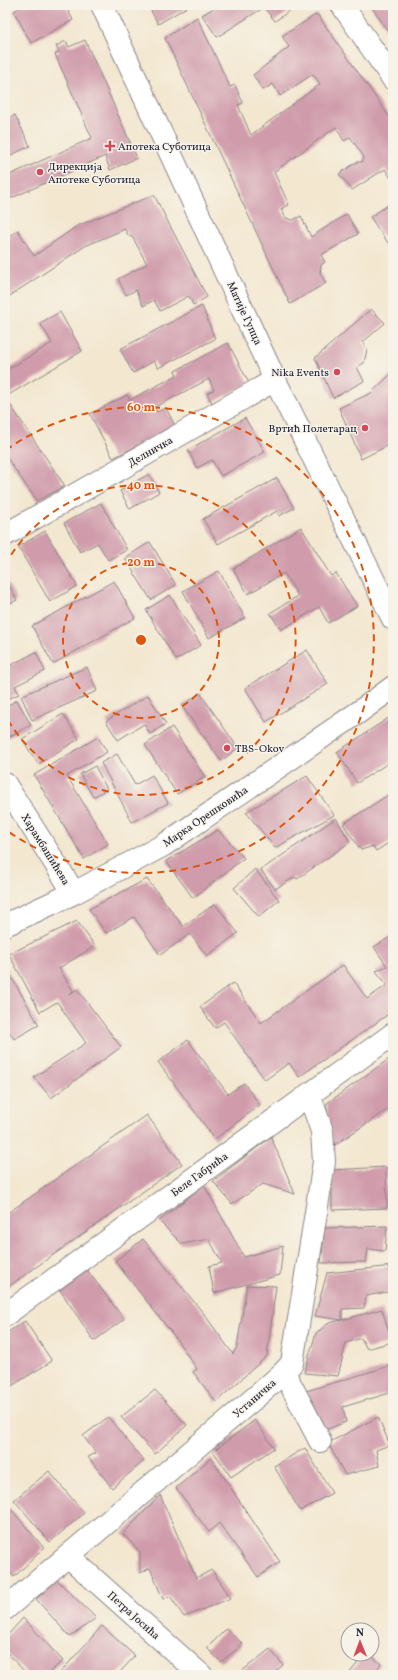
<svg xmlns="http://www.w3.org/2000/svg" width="398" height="1680" font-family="Vollkorn,serif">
	<rect width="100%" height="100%" fill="#f7f3e8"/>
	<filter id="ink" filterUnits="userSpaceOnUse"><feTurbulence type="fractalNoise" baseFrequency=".025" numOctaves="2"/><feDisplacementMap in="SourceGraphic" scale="8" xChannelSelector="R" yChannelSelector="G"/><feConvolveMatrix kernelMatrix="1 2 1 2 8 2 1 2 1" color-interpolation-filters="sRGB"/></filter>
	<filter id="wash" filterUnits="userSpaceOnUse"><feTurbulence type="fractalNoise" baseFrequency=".012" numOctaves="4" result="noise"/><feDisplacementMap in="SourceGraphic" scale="16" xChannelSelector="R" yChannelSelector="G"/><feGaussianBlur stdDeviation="0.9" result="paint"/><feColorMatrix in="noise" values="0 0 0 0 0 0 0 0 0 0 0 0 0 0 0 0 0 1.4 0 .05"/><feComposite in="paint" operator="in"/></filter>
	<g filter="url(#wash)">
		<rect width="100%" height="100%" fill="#f3e7d0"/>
		<g id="blocks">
			<path fill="#d09cac" d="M25,5H65L73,20L31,43L14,11Z
				M148,5H186L187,7L158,24Z
				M219,5H298L275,21L266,10L263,8L217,37L202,15Z
				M370,5H393V38Z
				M317,14L393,122V181L385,169L352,190L339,174L357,162H362L364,157L350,137L344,141L336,127L274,172L289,205L281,209L286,218L293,220L301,216L311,237L347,214L358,234L321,255L325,262L321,265L320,273L326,283L290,304L165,38L197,17L230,87L235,85L243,103L238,105L251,135L320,84L313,74L280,96L273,84L263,90L253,75L289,47L282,36Z
				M85,40L137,158L110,170L105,156L5,201V177L92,138L55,54L59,52L56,46L66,41L69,47Z
				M15,115L30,146L5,158V120Z
				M154,195L207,297L193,305L189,296L160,311L154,300L143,306L136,290L126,295L118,279L147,264L133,238L128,235L125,229L85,246L5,299V239L18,230L34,256L77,226Z
				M393,202V240L388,243L370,217Z
				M202,306L215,339L158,368L154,361L133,373L120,349Z
				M371,309L385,323L363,342L367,349L364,363L357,367L364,381L333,398L315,358Z
				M60,312L82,351L5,397L65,486L37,501L5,455V433L9,431L5,425V371L52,343L40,323Z
				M228,343L249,383L212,403L207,393L214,390L209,379L155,407L157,412L166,408L175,426L113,458L90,414L127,395L130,400L177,375L175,371Z
				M393,372V403L390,406L393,412V443L361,459L339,408L371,393Z
				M245,418L265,452L221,476L212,460L197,468L188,450Z
				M149,474L159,492L130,509L120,491Z
				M277,478L294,508L279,516L277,511L218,544L203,519Z
				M101,503L127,550L108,560L98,543L80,552L64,523Z
				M301,527L331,576L336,573L357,606L328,623L319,607L281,630L270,613L298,596L284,573L248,594L233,569Z
				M45,531L77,586L50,602L18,547Z
				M150,542L176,585L151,600L125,558Z
				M219,571L245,618L209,638L183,591Z
				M5,578L17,600L5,606Z
				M114,581L135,618L53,664L32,626Z
				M170,595L201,645L176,660L146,610Z
				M307,650L328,684L266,722L245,688Z
				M36,652L45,671L15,686L19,694L5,700V668Z
				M87,667L97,691L32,720L21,696Z
				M200,693L238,748L221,761L182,706Z
				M148,695L166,724L150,734L144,724L118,740L106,721Z
				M17,700L31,725L7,738L5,734V707Z
				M63,714L79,739L38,764L22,739Z
				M393,715V760L357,783L337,752Z
				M172,727L205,777L177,794L145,745Z
				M98,737L107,752L67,776L108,844L84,859L34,775Z
				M117,754L135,785L152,775L168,803L132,822L101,763Z
				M95,766L107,789L93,797L80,774Z
				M307,776L334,815L275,848L246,812Z
				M393,792V840L376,851L373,846L361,850L343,824Z
				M336,818L350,842L297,879L295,877L275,889L261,870Z
				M218,830L244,858L193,898L166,861Z
				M255,869L279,900L259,917L234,888Z
				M147,879L183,926L215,904L238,933L207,956L190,934L160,955L134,917L106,933L89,909Z
				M77,921L95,946L59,968L73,991L68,995L77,989L121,1047L51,1098L34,1077L86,1043L57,1002L40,1012L9,954Z
				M393,935V1011L299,1077L289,1063L265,1080L224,1022L215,1028L200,1007L233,983L261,1023L343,965L367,999L387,985L376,971L387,966L374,947Z
				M5,966L39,1025L14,1039L5,1025Z
				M188,1040L228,1094L244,1083L260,1105L215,1139L158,1062Z
				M393,1056V1106L333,1146L326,1104Z
				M147,1115L182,1164L5,1289V1215Z
				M271,1137L295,1194L263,1184L232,1204L213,1181Z
				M386,1167L387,1208L332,1210V1170Z
				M204,1185L244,1257L283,1246L280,1275L214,1293L209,1266L222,1263L209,1239L182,1244L159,1221Z
				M387,1226L385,1251L368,1249L366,1262L321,1263L325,1228Z
				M143,1239L204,1314L233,1354L237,1347L247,1285L276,1286L267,1356L216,1402L193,1372L197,1369L175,1337L115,1261Z
				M393,1266V1291L366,1296L364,1308L342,1309V1320L382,1309L392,1342L367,1349L361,1338L346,1343L338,1376L304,1373L316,1333L329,1323L342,1320L315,1316L327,1273Z
				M87,1270L124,1319L94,1341L60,1290Z
				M25,1321L52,1361L5,1390V1334Z
				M393,1365V1392L343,1407L346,1422L322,1431L306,1391Z
				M155,1390L187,1425L155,1454L121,1417Z
				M108,1417L144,1461L112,1488L88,1457L96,1453L83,1436Z
				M378,1417L390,1445L376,1450L379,1466L345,1475L328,1443Z
				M255,1420L274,1448L231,1477L213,1451Z
				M305,1448L332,1493L300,1511L274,1466Z
				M211,1458L280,1562L258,1577L219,1523L209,1532L176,1488Z
				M49,1471L84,1513L50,1542L14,1500Z
				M160,1495L196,1578L212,1570L231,1598L184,1617L170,1596L163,1599L150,1568L140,1573V1552L123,1534Z
				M10,1508L44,1548L14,1577L5,1567V1512Z
				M57,1580L96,1618L70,1637L36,1599Z
				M23,1618L63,1661L46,1675H28L5,1651V1638Z
				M102,1626L135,1656L117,1675H58Z
				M226,1629L243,1644L221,1662L207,1648Z
				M270,1649L283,1665L272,1675H237Z
				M365,1654H369L381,1664L372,1675H348Z"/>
		</g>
	</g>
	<g filter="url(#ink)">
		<use href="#blocks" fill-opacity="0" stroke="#8a8486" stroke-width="1"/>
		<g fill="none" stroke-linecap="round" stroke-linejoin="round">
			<defs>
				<path id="minor" d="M102,5L275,380L393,619
					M342,5L393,79
					M5,535L275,380
					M5,784L74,893
					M5,925L74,893L164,845L359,712L393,687
					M5,1315L393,1034
					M284,1372L320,1441
					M68,1556L201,1675
					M5,1609L257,1396L284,1372L292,1363L324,1162L322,1131L309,1094"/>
			</defs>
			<use href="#minor" stroke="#8a8486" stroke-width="24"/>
			<use href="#minor" stroke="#fff" stroke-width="22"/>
		</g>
	</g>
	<g fill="none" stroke="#de560e" stroke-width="2" stroke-dasharray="7 5">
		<circle cx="141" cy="640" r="78"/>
		<path d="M5 565A155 155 0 1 1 5 715"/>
		<path d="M6 450A233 233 0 1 1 6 830"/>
	</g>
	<g fill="#d1495b" stroke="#f7f3e8" stroke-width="1.5">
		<path d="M108 140h4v4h4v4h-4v4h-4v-4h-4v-4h4z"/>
		<circle cx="40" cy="172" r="4"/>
		<circle cx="337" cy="372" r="4"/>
		<circle cx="365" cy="428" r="4"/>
		<circle cx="227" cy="748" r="4"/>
	</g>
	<g text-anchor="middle" stroke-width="3" stroke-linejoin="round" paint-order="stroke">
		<g font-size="11" fill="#22223b" stroke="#f7f3e8" text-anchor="start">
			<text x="118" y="150">Апотека Суботица</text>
			<text x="48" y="170">Дирекција<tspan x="48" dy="13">Апотеке Суботица</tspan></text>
			<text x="329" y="376" text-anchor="end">Nika Events</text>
			<text x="357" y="432" text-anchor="end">Вртић Полетарац</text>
			<text x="235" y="752">TBS-Okov</text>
		</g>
		<g font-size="11" fill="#22223b" stroke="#f7f3e8">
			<text transform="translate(245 313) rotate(65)" y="4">Матије Гупца</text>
			<text transform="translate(150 451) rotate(-30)" y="4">Делничка</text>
			<text transform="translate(205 816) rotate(-34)" y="4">Марка Орешковића</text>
			<text transform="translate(46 849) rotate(58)" y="4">Харамбашићева</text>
			<text transform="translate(199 1174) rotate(-36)" y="4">Беле Габрића</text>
			<text transform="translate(254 1398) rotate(-41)" y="4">Устаничка</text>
			<text transform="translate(134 1615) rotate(42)" y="4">Петра Јосића</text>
		</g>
	</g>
	<circle cx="141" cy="640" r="6" fill="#de560e" stroke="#f7f3e8" stroke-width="2"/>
	<g font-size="12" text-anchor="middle" font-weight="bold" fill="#de560e" stroke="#f7f3e8" stroke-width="3" stroke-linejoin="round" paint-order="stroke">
		<text x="141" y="411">60 m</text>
		<text x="141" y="489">40 m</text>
		<text x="141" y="566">20 m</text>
	</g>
	<rect width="398" height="1680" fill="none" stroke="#f7f3e8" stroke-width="20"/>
	<g transform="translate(360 1642) rotate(359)"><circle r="19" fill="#f7f3e8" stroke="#a29fa3"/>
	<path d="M0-3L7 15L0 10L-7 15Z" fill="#d1495b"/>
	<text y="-6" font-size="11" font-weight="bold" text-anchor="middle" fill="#22223b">N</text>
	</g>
</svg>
